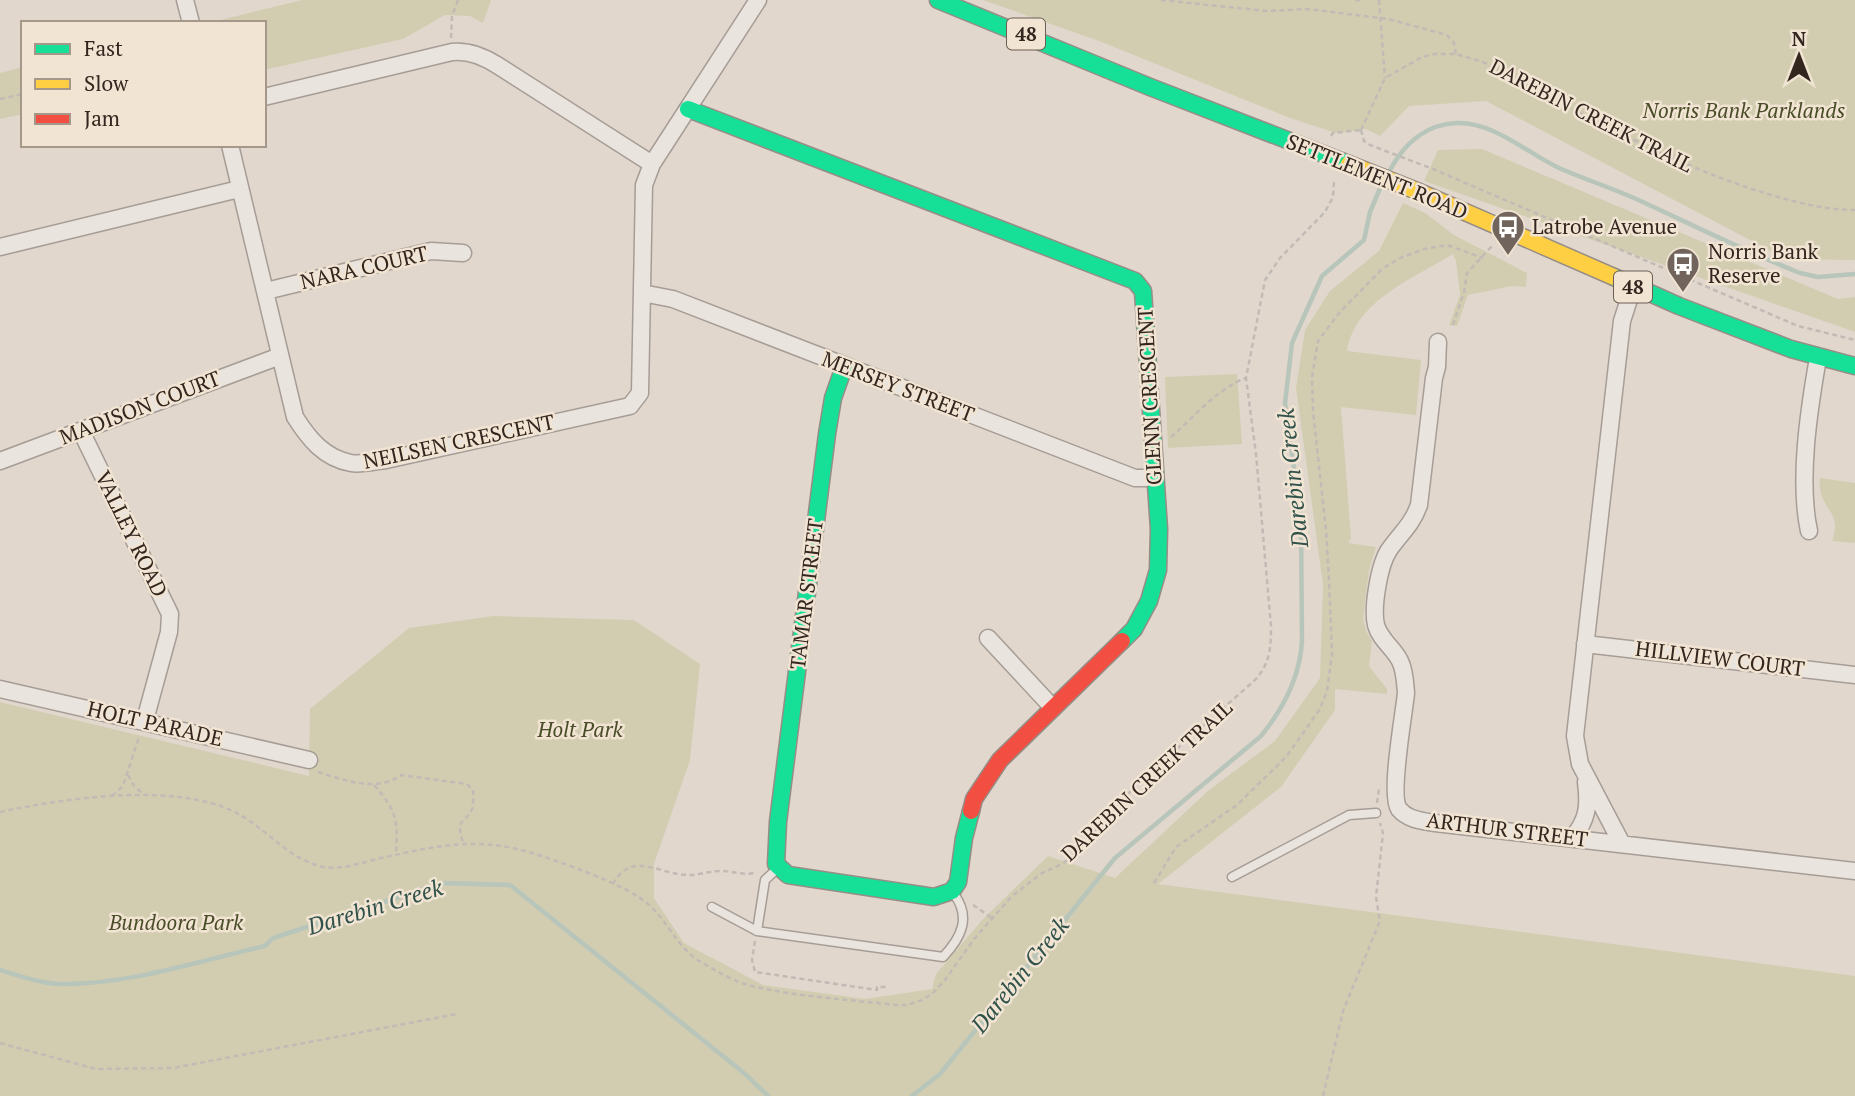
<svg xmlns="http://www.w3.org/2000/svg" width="1855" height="1096" font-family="'PT Serif',serif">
	<rect width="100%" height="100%" fill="#e1d7cd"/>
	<path fill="#d2cdb1" d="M302,0H491L483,23L470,16L445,15L403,39L264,70V23L213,22Z
		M983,0H1855V260L1786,259L1486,101L1409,106L1380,136L1366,129L1336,133L1290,118L1099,41Z
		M23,67V114L0,119V73Z
		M1482,149L1838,299L1855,297V332L1424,181L1438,150Z
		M1403,203L1425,213L1454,235L1527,273L1526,287L1512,286L1468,295L1457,326L1449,325L1460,295L1456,261L1453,254C1414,278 1355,301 1347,351L1421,360L1416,415L1341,407L1351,538L1348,543L1376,547L1369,570L1363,618L1366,631L1372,641L1369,666L1387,689V694L1335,689V710L1281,787L1158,884L1855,976V1096H0V702L309,776L310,709L409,628L493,616L634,620L700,664L690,760L654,864V898L684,943L763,985L865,999L932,989L936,974L983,919L1048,856L1115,878L1209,790L1275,741L1320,678L1323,585L1296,388L1305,330L1330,291L1379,251Z
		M1237,374L1242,444L1168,448L1165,377Z
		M1820,478L1855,483V543L1832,541C1844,510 1816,508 1820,478Z"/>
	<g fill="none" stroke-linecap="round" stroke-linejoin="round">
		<path stroke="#b8c5ba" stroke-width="4.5" d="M1390,170C1404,144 1426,124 1457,123C1494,122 1527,153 1559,168C1584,179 1609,187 1634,198C1689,223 1744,251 1800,273L1818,277L1855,274
			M0,970C20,976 42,984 63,984C131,984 199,961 265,946L273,938L442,883L510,885L744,1073L768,1096
			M912,1096L940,1074L1115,858L1261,736C1283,709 1300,676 1302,641L1301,520L1285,403L1292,343L1322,276L1364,240L1370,212L1381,186"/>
		<defs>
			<path id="lane" d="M1232,877L1349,815L1376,813
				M712,907L757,931L943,957C962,937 971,917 954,894
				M757,931L765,880L778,868"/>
			<path id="street" d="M185,0L191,23
				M264,97L452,52C469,50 483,56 497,65L652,164L758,0
				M230,145L295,417C309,439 324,458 351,463C361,465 376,461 386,460L630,406L640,393L644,185L652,164
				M0,247L239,189
				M266,291L431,251L463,253
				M642,293L673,299L1135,478H1154
				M1438,342L1437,367L1434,378L1419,505C1412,525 1400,534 1389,550C1379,565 1372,608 1376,625C1380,640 1394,648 1400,661C1405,671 1405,683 1406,693C1404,714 1389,795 1399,809C1408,820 1423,821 1435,823L1855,871
				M81,431L170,614L169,632L145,720
				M0,461L280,356
				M1809,531C1798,480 1809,409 1818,358
				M988,638L1053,708
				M1585,644L1855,675
				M0,689L309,760
				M1572,838C1588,820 1589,805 1586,782
				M1622,844L1580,764L1575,736L1622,321L1633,287"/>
			<path id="fast" d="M938,0L1150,87L1349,164
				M688,109L1135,281L1143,291L1159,529L1158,570L1149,601L1134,629L1122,641
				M1614,277L1679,306L1791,349L1855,366
				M844,367L833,398L827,434L778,822L776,864L788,875L934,897L952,891L958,882L964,838L971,811"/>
			<path id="slow" d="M1349,164L1417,191L1614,277"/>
			<path id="jam" d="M971,811L974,799L1000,760L1122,641"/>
		</defs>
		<use href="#lane" stroke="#a69d96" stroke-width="11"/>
		<use href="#street" stroke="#a69d96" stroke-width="19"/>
		<use href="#fast" stroke="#968d86" stroke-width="19"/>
		<use href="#slow" stroke="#968d86" stroke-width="19"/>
		<use href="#jam" stroke="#968d86" stroke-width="19"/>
		<path stroke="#c2bbb5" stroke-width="2.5" stroke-dasharray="5 3.5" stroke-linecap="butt" d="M1161,0L1267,11L1308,9L1388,19L1447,35L1454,43L1456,54
			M1355,0H1364
			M1379,0L1385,78
			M451,38L452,16L458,0
			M0,99L23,94
			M1361,130L1385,78L1422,57L1435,54H1456L1483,62C1572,108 1660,159 1755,190C1788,200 1820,210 1855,210
			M1361,130L1364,141L1370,145L1433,169L1798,326L1855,340
			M1331,136L1333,133L1361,130
			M1453,325L1464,292L1467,273L1492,246
			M1171,437C1192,419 1219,387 1246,378
			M318,772C345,780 376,793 401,775L467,784L473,790C473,795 474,804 472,809C464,826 455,817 463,842
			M128,775L134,786L143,794
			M374,785C397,811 398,820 396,855
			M112,796L123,786L139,737
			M1377,803L1379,789
			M0,812C65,798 174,782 235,812C265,827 290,861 324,867C342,870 364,862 381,858C436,846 476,836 532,853C561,862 627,885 648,904C668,921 677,948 701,962C715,970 733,981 748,985C796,997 846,999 895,1005H907L922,1000L932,994L945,980L974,939L1012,896L1042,873L1062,864L1071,857L1137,784L1254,681C1270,664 1271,649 1271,626L1256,454L1246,378L1265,280L1280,258L1325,212L1333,197L1334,182
			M1154,883L1176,847L1237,805L1286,757L1320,709L1327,691L1332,654L1329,579L1326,530L1313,411L1312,377L1318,341L1340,312L1382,269L1400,258L1424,249L1447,245L1483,258
			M613,884C631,850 659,874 686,875C697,876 708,871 719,871C732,870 744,877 757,872
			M973,905L992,918
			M755,941L752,960L755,972L877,990V987H887
			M0,1043L96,1069L173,1068L457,1014
			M1323,1096L1343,1011L1380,921L1376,897L1383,833L1380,823"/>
		<use href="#lane" stroke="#eae4de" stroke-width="8"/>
		<use href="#street" stroke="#eae4de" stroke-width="16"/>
		<use href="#fast" stroke="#16e098" stroke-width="16"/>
		<use href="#slow" stroke="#ffcf43" stroke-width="16"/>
		<use href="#jam" stroke="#f24e42" stroke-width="16"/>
	</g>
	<defs>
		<symbol id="bus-pin" viewBox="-11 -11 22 30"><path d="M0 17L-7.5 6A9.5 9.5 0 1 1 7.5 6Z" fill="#70645c" stroke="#f1e4d3"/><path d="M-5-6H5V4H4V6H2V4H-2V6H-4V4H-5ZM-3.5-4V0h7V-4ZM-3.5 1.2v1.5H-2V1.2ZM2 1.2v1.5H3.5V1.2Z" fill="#fff"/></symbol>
	</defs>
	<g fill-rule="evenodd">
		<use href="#bus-pin" x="1489" y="208" width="38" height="52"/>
		<use href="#bus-pin" x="1664" y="245" width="38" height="52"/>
	</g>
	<g text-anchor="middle" stroke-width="5" stroke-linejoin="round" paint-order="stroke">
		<g fill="#f1e4d3" stroke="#6c5f55" stroke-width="2">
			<rect x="1007" y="18.5" width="38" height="31" rx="5"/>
			<rect x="1614" y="271.5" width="38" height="31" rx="5"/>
		</g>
		<g font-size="19" font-weight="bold" fill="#33261f">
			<text x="1026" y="41">48</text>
			<text x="1633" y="294">48</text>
		</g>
		<g font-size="21" font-style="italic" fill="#4a4e28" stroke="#f1e4d3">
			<text x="1744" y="118">Norris Bank Parklands</text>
			<text x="580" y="737">Holt Park</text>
			<text x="176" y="930">Bundoora Park</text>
		</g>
		<g font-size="21" fill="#33261f" stroke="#f1e4d3">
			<text transform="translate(1591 116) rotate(27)" y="7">DAREBIN CREEK TRAIL</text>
			<text transform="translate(1377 177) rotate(22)" y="7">SETTLEMENT ROAD</text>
			<text transform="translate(364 268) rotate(-13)" y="7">NARA COURT</text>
			<text transform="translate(898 387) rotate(21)" y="7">MERSEY STREET</text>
			<text transform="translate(1150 396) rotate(-93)" y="7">GLENN CRESCENT</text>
			<text transform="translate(140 408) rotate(-21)" y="7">MADISON COURT</text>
			<text transform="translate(459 442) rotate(-12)" y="7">NEILSEN CRESCENT</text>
			<text transform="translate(131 534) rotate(64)" y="7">VALLEY ROAD</text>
			<text transform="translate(807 594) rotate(-83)" y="7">TAMAR STREET</text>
			<text transform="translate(1720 659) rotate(7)" y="7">HILLVIEW COURT</text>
			<text transform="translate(155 724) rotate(13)" y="7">HOLT PARADE</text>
			<text transform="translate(1147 781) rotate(-43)" y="7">DAREBIN CREEK TRAIL</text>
			<text transform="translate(1507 830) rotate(7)" y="7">ARTHUR STREET</text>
		</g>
		<g font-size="21" fill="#33261f" stroke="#f1e4d3" text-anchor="start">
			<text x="1532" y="234">Latrobe Avenue</text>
			<text x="1708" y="259">Norris Bank<tspan x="1708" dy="24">Reserve</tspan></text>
		</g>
		<g font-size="23" font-style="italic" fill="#30524a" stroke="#f1e4d3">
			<text transform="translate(1293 478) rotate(-96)" y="8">Darebin Creek</text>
			<text transform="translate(375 907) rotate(-17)" y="8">Darebin Creek</text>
			<text transform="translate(1020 975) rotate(-51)" y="8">Darebin Creek</text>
		</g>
	</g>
	<rect x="21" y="21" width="245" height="126" fill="#f1e4d3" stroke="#a5988b" stroke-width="2"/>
	<rect x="35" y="44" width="35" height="10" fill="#16e098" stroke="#a5988b" stroke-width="2"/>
	<text x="84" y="56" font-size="21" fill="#33261f">Fast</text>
	<rect x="35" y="79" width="35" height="10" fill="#ffcf43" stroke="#a5988b" stroke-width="2"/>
	<text x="84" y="91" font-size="21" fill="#33261f">Slow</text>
	<rect x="35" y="114" width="35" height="10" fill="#f24e42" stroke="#a5988b" stroke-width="2"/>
	<text x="84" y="126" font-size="21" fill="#33261f">Jam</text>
	<g transform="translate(1799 56)" stroke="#f1e4d3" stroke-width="5" paint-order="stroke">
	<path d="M0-5L12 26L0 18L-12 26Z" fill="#33261f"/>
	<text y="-10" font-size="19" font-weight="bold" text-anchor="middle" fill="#33261f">N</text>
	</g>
</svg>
